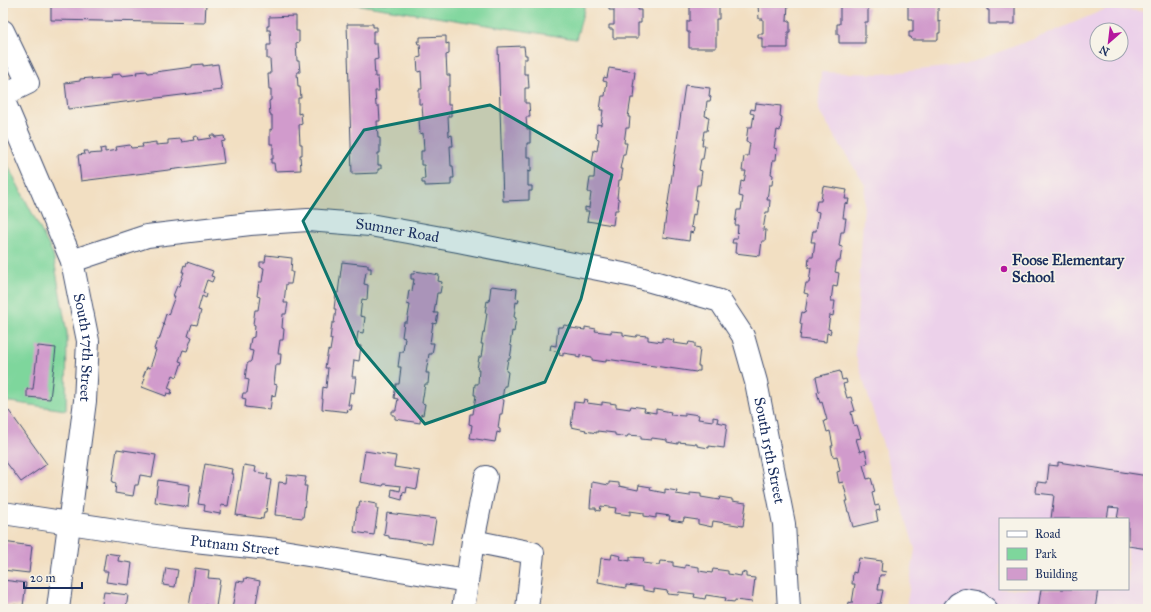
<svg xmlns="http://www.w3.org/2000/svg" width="1151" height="612" font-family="'IM FELL Great Primer',serif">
	<rect width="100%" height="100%" fill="#f7f3e8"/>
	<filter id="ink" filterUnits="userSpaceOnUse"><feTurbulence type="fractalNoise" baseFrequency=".025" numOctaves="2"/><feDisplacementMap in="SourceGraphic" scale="8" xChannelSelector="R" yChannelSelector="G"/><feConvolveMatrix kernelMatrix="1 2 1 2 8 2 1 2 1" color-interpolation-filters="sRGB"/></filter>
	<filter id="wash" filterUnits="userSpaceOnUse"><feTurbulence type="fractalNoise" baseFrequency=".012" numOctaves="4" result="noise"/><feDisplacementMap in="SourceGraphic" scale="16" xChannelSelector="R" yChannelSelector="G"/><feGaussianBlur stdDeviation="0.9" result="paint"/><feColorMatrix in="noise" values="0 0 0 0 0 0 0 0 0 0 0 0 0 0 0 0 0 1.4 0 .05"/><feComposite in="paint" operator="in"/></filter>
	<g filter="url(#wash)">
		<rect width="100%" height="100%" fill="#f2dfc2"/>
		<path fill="#ecd1ea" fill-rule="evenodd" d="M1108,8L1148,12V609H906L915,549L855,353L865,185L818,110L821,72L882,74L964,65L1052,32ZM1097,30H1121V54H1097ZM1000,519H1128V589H1000Z"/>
		<path fill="#7ed69c" stroke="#4c827d" d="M347,3H584V10L576,39Z
			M3,156L53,254L67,333L66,410L3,401Z"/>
		<g id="blocks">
			<path fill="#d19bcc" d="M51,3H206L205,23L51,20Z
				M609,3H638V10H641V23H638V38H613V29H609V25H614V10H609Z
				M690,3H716V5H719V19H716V48H689V32H687V21H690Z
				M762,3H788L787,21H790V32H788V48H762V38H758V34H763V19H759L758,5H762Z
				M840,3H865V8L868,7V22H865V43H839V34H837V24H840Z
				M913,3H938V22L940,21V33H938V40H912L911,37H909V32H913V19H908V4L913,5Z
				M990,3H1015V24H989V10H987V4H990Z
				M296,16V31H299V42L296,43L297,61H299L300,72H297L298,87H300L301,98H298V114L301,113L302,124L299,125L300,144H302V155H300L301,170L275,171L274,163H271V159H273V144H270V129L272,130V115H270L269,101L271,100V89H269L268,74H271L270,59H267V45H271L270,30H267V26H269V17Z
				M347,24H373V27H377V31H373V44H377L378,59L374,60L375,77H378L379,91H375L376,106H379L380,121H377L378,138H380V153H378V165H381V169H378V173L352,174Z
				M446,36V44L449,43V54L446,55L447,75H450V86H448V105H451V116H448L449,136L452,135L453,146H450L451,166H453L454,178H451V185L425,186V183H422V179H425L424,165H421V151H424L423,133L420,134L419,119H423L422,104H419V89H422L421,71L418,72L417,58L421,57L420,44H418L417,41H420V37Z
				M524,46L525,55H527V59H524V74H528L529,88H525V103H529L530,117H526L527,129H530V143H527V157H531V172L528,171V186H532V191H529V200L503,201L498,47Z
				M203,64V66L218,64L222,90L68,109L65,83L80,81V79L91,78L92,80L111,78L110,75L121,74V76L137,74L136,72L147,71L148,73L192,67V65Z
				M609,68L635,72L633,87H635L634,98H631L628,117H630L629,128H626L624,143H627L625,154H623L620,169H623L621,180H619L617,198L619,199L618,210H615L613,225L587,221L589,211H585V207L589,208L591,193L588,192L590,178H594L595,165L592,164L594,150L597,151L599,139L596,138L597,124L601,125L603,110H600L602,96H605L607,82L603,81L604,77L607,78Z
				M685,85L710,88L709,96L711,97L710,101H707L705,116L709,117L707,131H704L702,145H705L703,159H701L699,170L702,171L700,185H697L695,200H697L695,215L693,214L691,227L694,228L693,233L690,232L689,241L663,237Z
				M756,103L781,106L780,116L782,117L780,131L777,130L774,148L777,149L776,160H773L771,174L773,175L772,185H769L767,200H770L769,212H766L763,230H766L765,241H762L760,256L735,253L736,243H732L733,239H737L738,225H735L737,210H741L743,197L739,196L741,181L744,182L746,171H742L744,156H748L750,143L746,142L748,127H752L754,114L750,113L751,109L755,110Z
				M210,135H214L215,137L224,136L225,141L221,142L224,163L81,181L78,155L85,154L84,151H88V154L101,153L100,149L105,148V152L117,150L116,147L130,145L131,148L143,147L142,144L156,142V145L168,144V140L181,139L182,142L194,140L193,137L197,136L198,140L211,138Z
				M823,186L847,190L845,199H849L848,204L845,203L843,218H846L844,232H841L839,246L842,247L840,261H837L835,272L839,273L837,287L833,286L831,301H835L833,316L830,315L828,329L831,330L830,334L827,333L826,342L800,339L802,324L800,323L802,312L805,313L808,294L804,293L806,283H809L811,268H808L809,257H813L815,242H811L813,231H816L819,212L815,211L817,201H821Z
				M266,255L292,258L291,272H293L291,284H286L284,303H288L286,314H283L282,328L284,329L283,340H280L278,354H281L280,365H276L274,384L277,385L275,396L272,395L270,410L245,407L246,399L242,398L243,393H247L249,380L245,379L247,364L251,361L253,351L249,350L251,338L254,337L255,325L253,324L255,310H258L260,297L257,296L259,282H262L264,268L260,267V262H265Z
				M187,262L213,271L211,276L214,277L212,282L207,280L203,292L207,294L206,298L202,296L198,310L201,311L197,325L192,324L188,336L192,337L187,351L183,350L179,361L182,362L177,377L173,375L168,388L172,390L171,394L167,393L166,396L142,387L145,378L143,377L147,367L150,368L156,350L154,349L157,340H159L164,325L163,324L166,314L168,315L175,296H173L177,286H179L184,272H182L184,265L186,266Z
				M342,262L368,265V268H371V273L366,272L364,284L368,285L367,300L362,299L360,316L365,317L363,333L358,332L356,345L361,346L359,361L354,360L352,377H356L354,393L350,392L348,405H352L351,410L347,409L348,412L322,409L323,399H322L323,387L326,388L328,368H325L328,350L330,351L332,339H330L332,323H334L336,309H334L336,293H338Z
				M415,271L439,275L438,281L442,282L440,293H437L434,313H438L436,324L433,323L430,343H434L432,354H429L426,373H429L428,384H425L422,403L425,404L423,415L421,414L420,423L395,419V415H392V411H396V409L398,399L394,398L396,384H399L401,367H398L400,352H403L405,338L402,337L404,322H407L410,305L407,304L409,290L412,291L414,279H411V274H414Z
				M491,286L517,289L516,298L519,299L518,303L516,302L514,317L516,318L514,332L512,331L510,345L512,346L510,359H508L506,371L508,372L506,386H504L502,400H504L502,414H500L498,428L500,429V433L497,432L495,442L470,438L472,425L469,424L470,414H473L476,395H474L475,384H478L479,369H477L479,357H481L483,344H481L483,333H484L487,313H485L487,301L489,302Z
				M564,325L571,326V328L585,330V327L596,329L595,331L611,333V331L623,332V335L636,337L637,335L648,336V340L662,342V338L674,340L673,343L688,345L689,342L695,343V347L700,348L698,366H700V371H697L696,372L606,359V362L592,360V357L580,355V358L576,357V355L563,353V356L559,355L560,352L550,350L551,345L556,346L558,327H563Z
				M38,346L56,348L50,399L27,397V389H33Z
				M840,371L842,380L846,379L847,383L843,384L847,398L851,397L855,411L851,412L854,426L857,425L861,438L856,439L860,452L865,450L868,463L863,465L867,479L871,478L875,492L872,493L875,506L879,505L880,510L876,511L878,521L853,527L849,512H848L845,501H848L843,482L839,483L837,472L840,471L837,456L833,457L831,446H833L830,431L827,432L824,421L827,420L822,402L820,403L817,392L819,391L816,377Z
				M584,399L588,400L587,403L602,405V402L616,404V407L630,409L631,406L645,408L644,411L656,413V409L671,412L670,415L685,416V413L699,415L698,419L713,421V417L718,418L717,422L727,424L724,448L709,446V448L697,446V444L678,442V444L667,442V440L652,438L651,440L641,439V436L628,435L627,437L615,435V433L597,431V433L585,431L586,430L571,427L574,402L583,403Z
				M9,411L47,464L21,482L3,458V415Z
				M117,449L156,455L152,477L140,475L138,485H135L133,496L115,493L116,483L112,482Z
				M365,451L396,456L394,467L420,471L417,489L407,487L406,493L403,492L402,500L391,497L392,489L400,491L401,486L384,484L383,486L360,482Z
				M1058,462L1148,476V549L1128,546V519H1117L1119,508L1109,507L1107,519H1051L1054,495L1036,493L1037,482L1047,483L1049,465L1058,466Z
				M205,464L232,469L231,474H233L228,506L221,505L220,514L204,511L205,505L198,504Z
				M244,465L256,467L255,472L268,474L267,479L271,480L266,512H264L263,519L236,515Z
				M287,475L306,477L304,486H307L303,518L275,515L279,482L286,483Z
				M158,480L190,485L188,507L155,502Z
				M592,482L609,485V482L619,483V486L638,490L639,485L651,487L650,490L665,493V489L677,491L676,494L690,496V493L701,494V497L719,500L720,497L732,499V501L746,503L743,526L713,521L712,527L698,524V520L684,518L683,522L669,520L670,516L656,514V518L644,516V513L630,511V515L615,513L616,508L601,506L600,511L596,510V508H590Z
				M360,501L376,504V509H378L374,535L354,532L357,507H359Z
				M387,513L436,519L432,544L389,538V536L384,535Z
				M3,542L32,546L29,573L3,570Z
				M106,553L119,555L118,561L132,563L129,585L106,582L108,571H103Z
				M612,554L621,556L620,559L630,561V557L644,558L643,563L659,565L660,561L673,562V566L685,568V565L699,567V571L712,573L713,569L728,571V574L741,576L742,572L746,573V577L755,578L752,602L735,600V602L725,601L726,598L706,595L705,599L694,597L695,594L679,592L678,595L667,594L668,591L654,589V592L643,590V587L626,585V588L614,586V585L598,582L601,558L611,559Z
				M859,558L882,561L881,571L886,572L885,575H880L878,590H883L880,604H877L876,609H848L849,602L852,603L855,584H852L853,572L856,573Z
				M166,568L178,570L175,587L163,585Z
				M195,568L209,570L208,578L220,579L216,607L205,605L204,609L189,607Z
				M245,578L260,581L255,609H232L237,581L244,582Z
				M3,580L26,583L23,606L3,604Z
				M1041,589H1098L1095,609H1038Z
				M104,592L128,595L126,609H101Z"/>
		</g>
	</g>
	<g filter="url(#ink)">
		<use href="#blocks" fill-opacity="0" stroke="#3b496d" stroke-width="1"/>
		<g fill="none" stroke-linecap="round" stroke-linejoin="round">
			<defs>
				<g id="minor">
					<path d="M3,31L28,83L3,95"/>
					<path id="s1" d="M3,99L72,261L88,341L85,401L58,609"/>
					<path id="s2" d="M72,261L147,236L250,224L308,220L370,225L458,241L633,276L720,301L743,336L756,382L784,524L789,609"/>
					<path d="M486,477L473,541L533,553L527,609"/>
					<path id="s3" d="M3,513L176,539L277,550L467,581"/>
					<path d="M463,609L473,541"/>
					<path d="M954,609L958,604L965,600L977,602L986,609"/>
				</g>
			</defs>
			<use href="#minor" stroke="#3b496d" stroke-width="24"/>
			<use href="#minor" stroke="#fff" stroke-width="22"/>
		</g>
	</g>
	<path fill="#0f766e" fill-opacity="0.2" stroke="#0f766e" stroke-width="3" stroke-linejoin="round" d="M490,105L612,175L581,299L545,382L425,424L358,345L303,221L364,130Z"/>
	<circle fill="#b5179e" stroke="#f7f3e8" stroke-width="1.5" cx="1004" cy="269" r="4"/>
	<g text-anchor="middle" stroke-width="3" stroke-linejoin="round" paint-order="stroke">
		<g font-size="15" fill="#1b2f5e" stroke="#f7f3e8">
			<text dy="5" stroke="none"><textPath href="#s2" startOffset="331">Sumner Road</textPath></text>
			<text dy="5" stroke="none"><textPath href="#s1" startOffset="264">South 17th Street</textPath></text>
			<text dy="5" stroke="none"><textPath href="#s2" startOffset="821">South 15th Street</textPath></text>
			<text dy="5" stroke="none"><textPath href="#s3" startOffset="234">Putnam Street</textPath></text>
		</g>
		<g font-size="15" font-weight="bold" fill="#1b2f5e" stroke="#f7f3e8" text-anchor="start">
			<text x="1012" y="265">Foose Elementary<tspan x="1012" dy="17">School</tspan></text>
		</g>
	</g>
	<rect width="1151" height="612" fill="none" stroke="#f7f3e8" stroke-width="16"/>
	<rect x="999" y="518" width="130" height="72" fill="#f7f3e8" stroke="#9fa5b1"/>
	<rect x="1007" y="531" width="20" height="6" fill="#ffffff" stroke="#9fa5b1"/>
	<text x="1035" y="538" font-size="12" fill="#1b2f5e">Road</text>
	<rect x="1007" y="548" width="20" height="12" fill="#7ed69c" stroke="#9fa5b1"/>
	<text x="1035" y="558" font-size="12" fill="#1b2f5e">Park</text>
	<rect x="1007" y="568" width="20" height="12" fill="#d19bcc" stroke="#9fa5b1"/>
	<text x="1035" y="578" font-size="12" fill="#1b2f5e">Building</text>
	<g transform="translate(1109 42) rotate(208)"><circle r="19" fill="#f7f3e8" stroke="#9fa5b1"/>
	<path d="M0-3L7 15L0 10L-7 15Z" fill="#b5179e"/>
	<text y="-6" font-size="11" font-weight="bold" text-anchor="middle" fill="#1b2f5e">N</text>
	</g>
	<path d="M24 582v6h58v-6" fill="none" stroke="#1b2f5e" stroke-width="2"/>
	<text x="30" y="582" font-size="12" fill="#1b2f5e" stroke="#f7f3e8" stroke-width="3" paint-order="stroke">20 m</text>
</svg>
